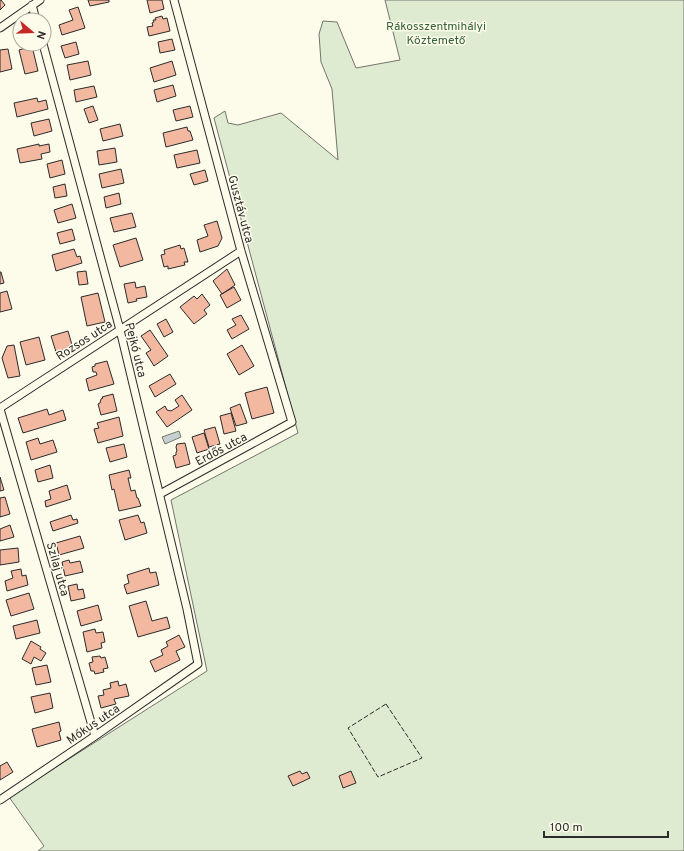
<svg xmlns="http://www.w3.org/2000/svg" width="684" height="851" font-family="Overpass,sans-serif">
	<rect width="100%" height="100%" fill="#fdfbea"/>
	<path fill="#deebd1" stroke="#74746e" d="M385,0H684V851H38L44,846L9,797L207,671L171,500L298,433L214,118L225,111L228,123L238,125L281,113L338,160L332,89L321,62L319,34L323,21L337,22L356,68L400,60Z"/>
	<path fill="#c7d0d0" stroke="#74746e" d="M179,431L181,437L165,444L162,437Z"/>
	<path fill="#f2b8a0" stroke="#2b2b2b" d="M0,0H1L5,5L0,10Z
		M88,0H109V2L90,6Z
		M147,0H162L164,9L150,13Z
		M78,7L85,28L62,35L59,25L73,20L69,10Z
		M162,16L163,19L167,18L170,31L149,36L147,27L153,26L152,23L154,22L153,20H156L155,18Z
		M172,39L175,50L160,53L158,42Z
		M76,42L79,54L65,58L61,46Z
		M32,46L38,71L25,74L19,50Z
		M8,49L12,69L0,72V50Z
		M88,61L91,75L70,80L67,65Z
		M172,61L176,75L154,82L150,68Z
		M173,85L176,96L157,102L154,90Z
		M94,86L97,97L76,102L74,90Z
		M37,98L38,102L46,100L48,109L17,117L14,103Z
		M93,106L98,120L89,123L84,109Z
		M190,106L193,117L176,121L173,110Z
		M49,119L52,131L34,136L31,123Z
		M120,124L123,136L103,141L100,129Z
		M187,127L188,131H190L193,140L166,147L163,133Z
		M39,144V146L49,144L50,152L41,154L42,159L20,163L17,149Z
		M115,148L117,162L99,165L97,151Z
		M197,150L200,163L177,168L174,155Z
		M62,160L65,174L50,178L47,164Z
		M121,169L124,183L102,188L99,174Z
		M205,170L208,181L194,185L190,174Z
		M65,184L67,196L55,198L53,187Z
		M119,193L121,204L106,208L104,197Z
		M72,204L76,218L58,223L54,210Z
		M132,213L136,227L114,232L110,218Z
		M217,221L222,238L218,246L200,252L197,240L208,236L204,225Z
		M72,229L75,240L60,244L57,233Z
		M136,238L143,260L120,267L113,245Z
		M180,245L181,249L184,248L188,262H184L185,265L168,269V266L164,267L161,255L165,254L164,250Z
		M74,249L77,257L80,256L82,263L56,271L52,255Z
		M227,269L235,285L222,294L213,281Z
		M86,271L88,284L79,285L77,272Z
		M0,272H1L4,283L0,284Z
		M135,282L136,288L145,286L147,297L136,299L137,301L128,303L124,284Z
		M234,287L241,300L227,308L220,295Z
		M7,291L12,309L0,312V293Z
		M98,293L105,322L87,326L81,297Z
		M202,294L210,305L204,310L207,314L194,324L180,307L194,296L197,299Z
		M241,315L249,329L232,339L227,330L236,325L232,319Z
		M166,319L173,332L164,337L157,324Z
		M150,330L168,356L154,366L146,353L151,350L141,336Z
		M68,331L72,345L68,346L69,349L56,352L51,336Z
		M39,337L45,360L26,365L20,342Z
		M14,345L20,376L8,378L2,358L7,346Z
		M242,345L254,366L239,375L227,354Z
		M107,361L114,384L89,391L86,379L97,375L96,372H93L92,367L95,366V364Z
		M170,374L176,384L155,397L149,386Z
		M267,387L274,413L252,419L245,393Z
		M113,394L117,411L101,415L98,404L100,403L101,399L103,398L102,397Z
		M182,395L192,410L167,427L156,412L165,406L167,410L171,411L179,406L175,400Z
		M240,404L247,423L236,426L230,408Z
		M47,409L49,415L63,410L66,420L23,433L18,418Z
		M231,413L236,431L224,434L220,416Z
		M119,417L123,436L98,443L94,429L99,428L97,423Z
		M215,427L220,444L209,447L204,430Z
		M204,433L209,449L197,453L192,437Z
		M38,438L40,444L53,440L57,452L31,460L26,442Z
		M185,443L190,464L176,468L173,456L176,455V452L177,451L176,447L177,444Z
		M124,444L127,457L110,462L106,448Z
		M50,465L53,478L38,482L35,470Z
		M129,470L131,478H128L131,491L135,490L137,498H138L141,506L119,511L114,489L112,490L109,475Z
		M0,477L4,490L0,491Z
		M67,485L71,499L46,507L45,501L51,499L49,491Z
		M5,497L10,514L0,517V498Z
		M71,515L73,520L77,519L78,523L53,531L50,522Z
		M138,515L141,523L144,522L147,533L125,540L119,520Z
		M10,525L14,537L0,541V529Z
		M80,536L84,548L59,555L56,543Z
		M18,548L19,562L0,565V550Z
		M69,560L70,563L80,561L83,572L65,576L62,562Z
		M149,568L150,573L156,572L159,585L127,594L124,585L129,583L127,575Z
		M21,569L22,576L26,575L28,585L7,591L5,581L13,578L11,571Z
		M77,584L78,590L83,589L85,598L71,601L68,586Z
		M29,593L34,609L11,616L6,600Z
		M146,601L152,621L167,617L170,628L138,637L129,606Z
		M98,605L102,620L81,626L77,611Z
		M37,620L40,633L16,639L13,626Z
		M95,629L96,633L103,632L105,642L101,643L102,648L87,652L83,632Z
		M179,635L185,647L176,651L180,660L155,672L150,661L163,655L161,650L168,646L166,642Z
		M31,641L41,647L40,649L46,653L41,661L34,657L31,664L22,659Z
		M100,656L101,658L105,657L108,668L103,669L104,672L95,674L94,671H91L89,663L93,662L92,657Z
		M47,665L51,682L36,685L32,668Z
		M118,681L119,686L126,684L129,696L114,699L116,704L101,708L98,696L104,695L103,690L111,688L110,683Z
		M50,693L53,708L35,713L31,697Z
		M59,722L61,731L59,732L61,740L37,747L32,729Z
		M7,762L13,772L0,780V766Z
		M300,771L302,774L307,772L310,778L293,786L288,776Z
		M351,771L356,783L343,788L339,776Z"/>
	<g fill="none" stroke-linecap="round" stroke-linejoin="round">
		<defs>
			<path id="minor" d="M32,5L36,20
				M0,28L40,0
				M0,408L241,251
				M0,409L95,736
				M160,494L292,422L241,251L174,0
				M0,800L95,736L198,664L187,609L120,330L43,44"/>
		</defs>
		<use href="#minor" stroke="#2b2b2b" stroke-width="9"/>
		<use href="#minor" stroke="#fdfbea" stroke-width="7"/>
		<path stroke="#2b2b2b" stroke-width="1" stroke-dasharray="5 2" stroke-linecap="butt" d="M386,704L422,758L378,777L348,728Z"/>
	</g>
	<g text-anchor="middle" stroke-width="3" stroke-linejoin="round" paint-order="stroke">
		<g font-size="12" fill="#34623c" stroke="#fdfbea">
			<text x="436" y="30">Rákosszentmihályi<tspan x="436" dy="14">Köztemető</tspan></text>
		</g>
		<g font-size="12" fill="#2b2b2b" stroke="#fdfbea">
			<text transform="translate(241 209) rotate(75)" y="4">Gusztáv utca</text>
			<text transform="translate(84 340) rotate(-33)" y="4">Rozsos utca</text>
			<text transform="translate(136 350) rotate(76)" y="4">Pejkó utca</text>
			<text transform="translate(221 449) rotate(-28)" y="4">Erdős utca</text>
			<text transform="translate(58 569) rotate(74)" y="4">Szilaj utca</text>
			<text transform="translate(93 724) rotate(-34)" y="4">Mókus utca</text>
		</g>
	</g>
	<g transform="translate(32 32) rotate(109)"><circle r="19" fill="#fdfbea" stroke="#a9a89e"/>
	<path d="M0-3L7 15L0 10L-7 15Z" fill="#c62828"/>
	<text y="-6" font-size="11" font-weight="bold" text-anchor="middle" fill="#2b2b2b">N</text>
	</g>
	<path d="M544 831v6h124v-6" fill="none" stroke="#2b2b2b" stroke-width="2"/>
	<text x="550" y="831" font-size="12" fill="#2b2b2b" stroke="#fdfbea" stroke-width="3" paint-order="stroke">100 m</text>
</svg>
